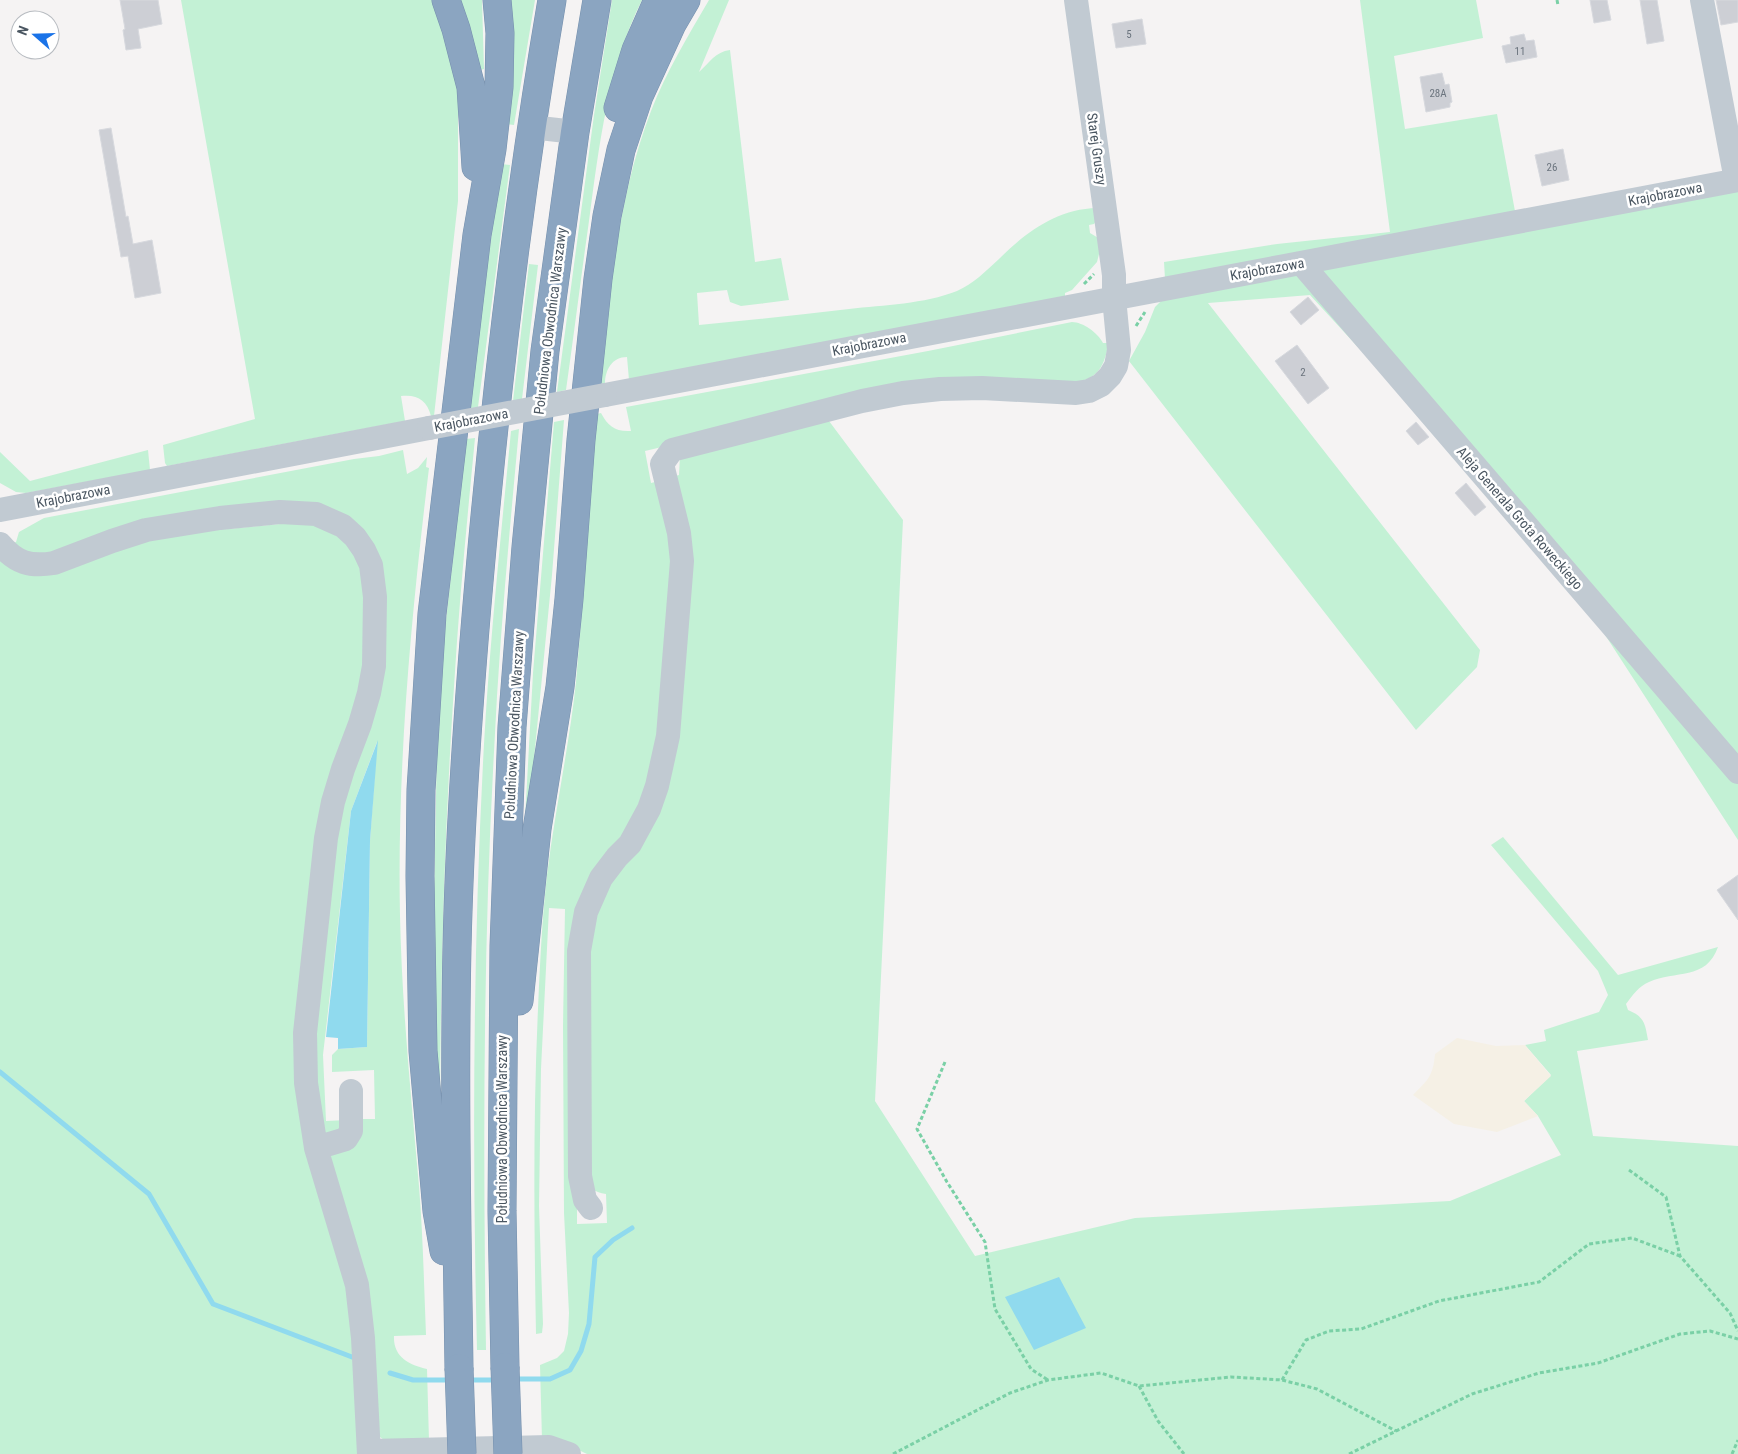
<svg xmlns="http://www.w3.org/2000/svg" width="1738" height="1454" font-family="'Roboto Condensed',sans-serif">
	<rect width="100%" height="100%" fill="#f5f3f3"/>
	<path fill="#c3f1d5" d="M181,0H432L447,41L458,93V201L434,416H431C427,400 417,394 401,396L405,421L167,466L165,463L163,445L255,419Z
		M458,0H482L484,69L477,71Z
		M507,0H535L514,125L506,124Z
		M612,0H642C608,68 599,146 589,221C581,277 574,334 566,390L557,392L594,115Z
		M709,0H729L699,72C710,62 715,52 730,50L755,262L781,258L789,300L741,306L730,302L727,290L697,293L699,325C749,320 799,315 849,309C884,305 924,304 957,291C973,284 986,271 999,259C1026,232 1057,209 1097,208V220L1094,224L1089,225L1090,233L1100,239L1104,254H1099L1097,262L1072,290L1065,293V299L629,380L627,357C612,357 605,370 605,384L599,385C609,293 618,197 651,111C666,72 688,36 709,0Z
		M1360,0H1476L1483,38L1394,56L1405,129L1497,114L1517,222L1738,180V840L1563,570L1310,295L1208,303L1480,650L1477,667L1416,730L1129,361L1145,332L1155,307L1166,296L1164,262L1277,244L1390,232Z
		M501,164L510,165L478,407L468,409Z
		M529,264L538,265L522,399L513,401Z
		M1072,322C1083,322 1098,333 1103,343H1109C1102,373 1097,379 1065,385L944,382L894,386L835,399L721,433L645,451L651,483L659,481L673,527L676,557L662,750L654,783L645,808L626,841L603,868L592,887L583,910L578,931L577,1224L607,1223L606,1194C594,1192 587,1188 584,1176L582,954L590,915L600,890L613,870L630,852L646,825L661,789L672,752L686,556C683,529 674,504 672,477L679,475L680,456L688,451L826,417L903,520L875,1101L975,1256L1135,1218L1450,1201L1561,1155L1538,1116L1524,1101L1551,1075L1525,1045L1546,1041L1544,1030L1599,1012L1608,995L1598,971L1491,845L1503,837L1618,975L1718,947C1706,981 1675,970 1649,982C1639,986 1632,996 1626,1004L1628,1010C1645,1017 1645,1024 1648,1040L1577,1051L1593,1136L1738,1146V1454H587L564,1443L542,1440L540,1365L557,1358L564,1351L568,1334L569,1313L564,1213L563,1026L565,909L549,908L541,1069L539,1206L543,1324L542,1333L536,1334C534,1225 533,1117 538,1009C540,964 542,919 547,875C555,810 569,747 576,682C584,593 588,503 597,414L601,413C608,426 615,432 631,431L626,407L928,351Z
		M564,420L552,575L528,820L525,819L533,673L554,422Z
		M519,429C509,537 499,644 494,752C483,951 483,1150 486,1350H477C472,1148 473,946 484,744C490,639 501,535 511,431Z
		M475,438C467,521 459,603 454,687C445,823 441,959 440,1095L432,1005L437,745L442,657L466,439Z
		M148,450L150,470L26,493L16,492L0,483V452L30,481Z
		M403,450L407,474L418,468L427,457L426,467L429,468C411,617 397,766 400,916C402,1007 411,1096 419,1186C423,1236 424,1285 426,1335L394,1336C393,1357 409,1365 427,1369L429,1441L387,1442L380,1437L373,1428L329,1158L359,1119H375L374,1070L332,1072V1055L338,1049L367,1047L370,841L377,742L351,811L323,1055L326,1121L347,1120L345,1129L323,1134L313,1059L329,874L383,595L339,513L38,556L11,544L16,542L19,532L44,518L354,459L379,456Z
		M311,521L347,542L364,574L363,675L300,1030L349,1274L360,1454H0V556L5,561L146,537Z"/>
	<path fill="#f5f0e5" d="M1457,1038L1496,1046L1525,1045L1551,1076L1524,1101L1538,1116L1497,1132L1454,1124L1413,1095C1428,1080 1433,1076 1435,1054Z"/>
	<path fill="#90daee" d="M378,740L370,841L367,1047L338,1049V1038L326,1037L351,811Z
		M1059,1277L1086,1328L1034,1350L1005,1297Z"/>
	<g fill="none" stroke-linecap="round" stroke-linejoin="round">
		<path stroke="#90daee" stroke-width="5" d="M0,1072L149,1194L213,1304L352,1357
			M390,1373L413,1380H451
			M512,1379H550L570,1370L581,1351L589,1324L595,1257L613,1240L632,1228
			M467,1380H496"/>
	</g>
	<path fill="#cdcfd5" stroke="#d7d9de" d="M120,0H158L162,24L138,29L141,48L126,50L123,30L125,29Z
		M1590,0H1607L1611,20L1594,23Z
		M1640,0H1657L1664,41L1647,44Z
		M1716,0H1738V22L1721,25Z
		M1142,19L1146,44L1116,48L1112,24Z
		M1524,34L1526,41L1534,40L1537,57L1506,63L1502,46L1511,44L1510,37Z
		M1442,73L1445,85L1449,84L1452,102L1450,103V107L1426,112L1420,77Z
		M111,128L126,217L128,216L133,244L152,240L161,293L135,298L128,256L121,257L99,130Z
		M1563,149L1569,180L1542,186L1535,155Z
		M1308,297L1319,310L1301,325L1290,312Z
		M1297,345L1329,388L1308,404L1275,361Z
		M1416,422L1429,437L1418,445L1406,431Z
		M1466,483L1486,507L1475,516L1455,493Z
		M1738,875V920L1717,890Z"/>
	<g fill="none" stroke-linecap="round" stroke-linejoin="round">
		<defs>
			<path id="highway" d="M446,0L456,29L471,87L476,167
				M618,108L636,50L658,0
				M519,1001L537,829L560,687L569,599L581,440L598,279L607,216L621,150L639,96L672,24L686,0
				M444,1251L437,1211L423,1051L420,876L421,790L432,614L477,235L492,149L499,87L500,33L497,0
				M505,1367L502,1211L504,946L512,727L526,547L545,351L575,132L597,0
				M459,1368C457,1228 454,1087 457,947C460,814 470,680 482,548C499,364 521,181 552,0"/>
		</defs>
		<use href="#highway" stroke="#7690ad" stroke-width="29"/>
		<path stroke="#7ad0a6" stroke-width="3" stroke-dasharray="4 2.5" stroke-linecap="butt" d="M1557,0L1558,5
			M1084,284L1094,274
			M1136,326L1145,312
			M945,1062L917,1129L947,1182L985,1242L995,1309L1031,1369L1048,1380
			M1629,1170L1666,1197L1680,1256L1730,1313L1738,1331
			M1282,1380L1306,1340L1329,1331L1361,1329L1439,1301L1539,1282L1589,1244L1632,1238L1680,1256
			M1139,1386L1158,1421L1184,1454
			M893,1454L1010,1393L1048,1380L1101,1373L1139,1386L1231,1377L1282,1380L1317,1389L1396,1431
			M1349,1454L1472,1394L1539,1373L1598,1363L1680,1334L1710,1331L1738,1339
			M1732,1454L1738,1440"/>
		<path stroke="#c1cad2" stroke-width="24" d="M1702,0L1736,180
			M531,127L575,132
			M1301,263L1738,772
			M605,395L1738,180
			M0,510L429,428
			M0,544C16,563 30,567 54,563L112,541L146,530L220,518L280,512L316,514L343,526L355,537L364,550L371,565L375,597L374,666L369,693L360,724L343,769L333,802L326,838L305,1033L306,1083L316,1148L357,1285L363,1338L369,1454
			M316,1148L346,1139L351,1131V1091
			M591,1208L585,1200L580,1176L579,951L586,912L601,878L617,857L630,844L649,809L657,786L668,736L682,561L679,533L662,464L672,450L862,401L903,393L940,389L982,388L1076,393L1089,391L1101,385L1110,376L1116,366L1119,350L1114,298V275L1076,0
			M369,1451L549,1447L569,1454"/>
		<use href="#highway" stroke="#8ba5c1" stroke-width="28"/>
		<defs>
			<path id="highway-bridge" d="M505,1367L508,1454
				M459,1368L462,1454"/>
		</defs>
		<use href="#highway-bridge" stroke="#7690ad" stroke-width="29" stroke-linecap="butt"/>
		<path stroke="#c1cad2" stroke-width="24" d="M429,428L605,395"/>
		<use href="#highway-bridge" stroke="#8ba5c1" stroke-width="28"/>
	</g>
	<g text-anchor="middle" stroke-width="5" stroke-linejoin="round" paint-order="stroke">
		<g font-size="11" fill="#6b747e">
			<text x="1129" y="38">5</text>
			<text x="1520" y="55">11</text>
			<text x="1438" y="97">28A</text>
			<text x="1552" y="171">26</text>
			<text x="1303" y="376">2</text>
		</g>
		<g font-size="14" fill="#4a5661" stroke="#fff">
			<text transform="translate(1097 149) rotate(82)" y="5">Starej Gruszy</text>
			<text transform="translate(1665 194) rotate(-11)" y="5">Krajobrazowa</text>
			<text transform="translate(1267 269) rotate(-10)" y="5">Krajobrazowa</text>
			<text transform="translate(550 321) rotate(-83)" y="5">Południowa Obwodnica Warszawy</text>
			<text transform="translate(869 344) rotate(-11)" y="5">Krajobrazowa</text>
			<text transform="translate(471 420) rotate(-11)" y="5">Krajobrazowa</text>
			<text transform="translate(73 496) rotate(-11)" y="5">Krajobrazowa</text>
			<text transform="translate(1520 518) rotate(49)" y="5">Aleja Generała Grota Roweckiego</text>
			<text transform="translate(514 725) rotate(-87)" y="5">Południowa Obwodnica Warszawy</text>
			<text transform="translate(502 1129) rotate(-90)" y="5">Południowa Obwodnica Warszawy</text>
		</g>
	</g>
	<g transform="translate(35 35) rotate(290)"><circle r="24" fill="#ffffff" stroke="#b7bbc0"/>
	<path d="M0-4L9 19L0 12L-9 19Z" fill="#1a73e8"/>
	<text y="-8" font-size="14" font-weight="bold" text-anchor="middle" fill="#4a5661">N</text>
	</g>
</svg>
